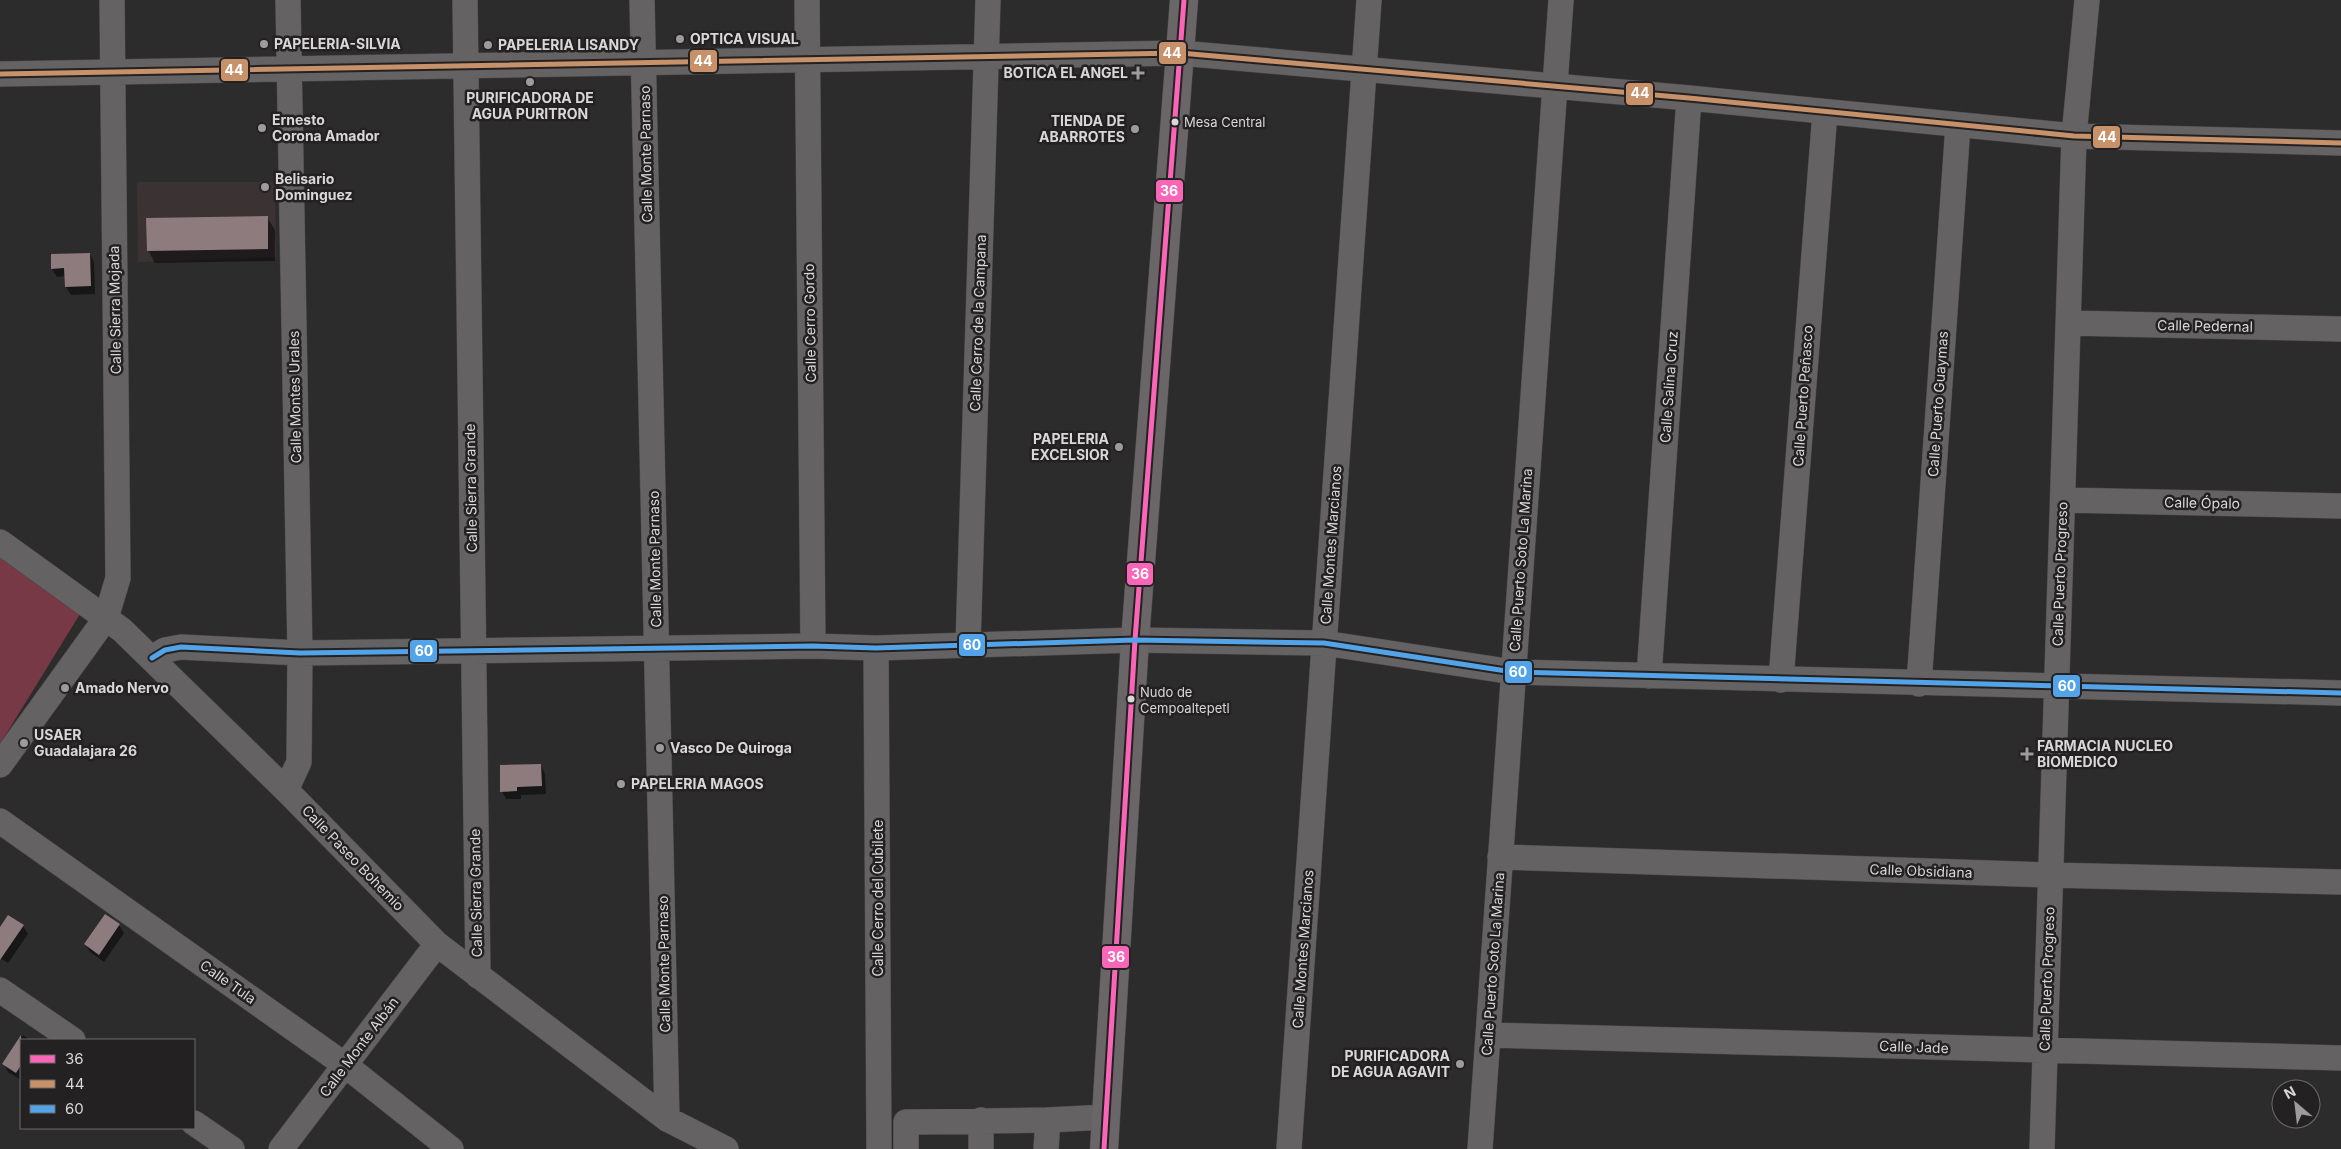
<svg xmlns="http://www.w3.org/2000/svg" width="2341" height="1149" font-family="Inter,sans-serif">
	<rect width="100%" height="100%" fill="#2d2c2c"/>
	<path fill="#3b3233" d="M137,182H275L276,257L138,262Z"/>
	<path fill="#773945" d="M0,557L80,614L0,744Z"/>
	<path fill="#0007" d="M267,217L275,230V261L155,263L148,250Z
		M90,254L94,262L95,294L71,295L66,287L65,276L57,277L52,269Z
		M541,765L545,774L546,794L521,795V799H506L502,791Z
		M105,915L119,925L124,933L104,962L90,952L85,944Z
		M23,926L28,934L8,963L0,958V929Z
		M23,1035L30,1040H21V1080L8,1072L4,1064Z"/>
	<path fill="#8d7b7d" d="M268,216V249L147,251L146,218Z
		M90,253L91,286L65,287L64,268L51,269V254Z
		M541,764L542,786L517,787V791L500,792V765Z
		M105,914L120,924L99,955L84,944Z
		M8,915L24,925L0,960V927Z
		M21,1035V1065L16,1073L2,1064Z"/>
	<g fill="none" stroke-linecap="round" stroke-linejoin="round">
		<defs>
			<path id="minor" d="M465,0L478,976
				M642,0L667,1119
				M807,0L813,646
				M0,74L1180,53L1689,98L2074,136L2341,143
				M2068,323L2341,329
				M2063,500L2341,506
				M0,542L122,630L286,790L437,944L667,1119L726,1149
				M968,645L988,0
				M876,648L879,1149
				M152,658L165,650L181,647L300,653L813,646L876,648L1135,640L1324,643L1513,672L2341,693
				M1649,676L1689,98
				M1781,680L1825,112
				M1919,684L1958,125
				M0,765L106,618L118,578L112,0
				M286,790L299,762L300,653L288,0
				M0,821L345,1065L451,1149
				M1500,857L2050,875L2341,882
				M0,990L73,1040
				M1488,1035L2341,1058
				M1048,1120L1106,1117
				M194,1123L232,1149
				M281,1149L437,944
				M906,1149V1122L1048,1120L1046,1149
				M981,1149V1120
				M1289,1149L1369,0
				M1480,1149L1561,0
				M2042,1149L2074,136L2087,0"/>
			<path id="major" d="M1104,1149L1135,640L1184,0"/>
		</defs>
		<use href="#minor" stroke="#494747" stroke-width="26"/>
		<use href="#major" stroke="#494747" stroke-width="29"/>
		<use href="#minor" stroke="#646262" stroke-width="25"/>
		<use href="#major" stroke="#6a6566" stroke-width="28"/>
		<defs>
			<path id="bus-1" d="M1104,1149L1135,640L1184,0"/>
			<path id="bus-2" d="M0,74L1180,53L1689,98L2074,136L2341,143"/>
			<path id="bus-3" d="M152,658L165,650L181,647L300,653L813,646L876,648L1135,640L1324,643L1513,672L2341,693"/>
		</defs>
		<use href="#bus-1" stroke="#242122" stroke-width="9"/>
		<use href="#bus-2" stroke="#242122" stroke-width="9"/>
		<use href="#bus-3" stroke="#242122" stroke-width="9"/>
		<use href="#bus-1" stroke="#fa66b7" stroke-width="5"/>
		<use href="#bus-2" stroke="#c7916a" stroke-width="5"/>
		<use href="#bus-3" stroke="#53a3e8" stroke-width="5"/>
	</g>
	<g fill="#9d9b9b" stroke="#242122" stroke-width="2">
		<circle cx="680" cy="39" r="5"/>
		<circle cx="264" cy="44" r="5"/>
		<circle cx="488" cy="45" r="5"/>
		<path d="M1135.5 65.5h5v5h5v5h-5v5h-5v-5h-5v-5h5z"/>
		<circle cx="530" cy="82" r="5"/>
		<circle cx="262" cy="128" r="5"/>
		<circle cx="1135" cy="129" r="5"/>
		<circle cx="265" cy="187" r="5"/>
		<circle cx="1119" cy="447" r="5"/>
		<circle cx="65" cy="688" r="5"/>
		<circle cx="24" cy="743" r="5"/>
		<circle cx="660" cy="748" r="5"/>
		<path d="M2024.5 746.5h5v5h5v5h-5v5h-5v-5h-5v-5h5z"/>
		<circle cx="621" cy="784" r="5"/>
		<circle cx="1460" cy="1064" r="5"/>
	</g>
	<g fill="#d9d7d7" stroke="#242122" stroke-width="2">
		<circle cx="1175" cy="122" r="4.5"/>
		<circle cx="1131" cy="699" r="4.5"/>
	</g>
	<g text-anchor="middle" stroke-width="5" stroke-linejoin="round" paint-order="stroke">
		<g font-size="13" fill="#d9d7d7" stroke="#242122" text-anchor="start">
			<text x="1184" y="127">Mesa Central</text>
			<text x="1140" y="697">Nudo de<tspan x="1140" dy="16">Cempoaltepetl</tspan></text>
		</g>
		<g font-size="14" font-weight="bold" fill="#d9d7d7" stroke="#242122" text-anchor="start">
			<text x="690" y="44">OPTICA VISUAL</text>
			<text x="274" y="49">PAPELERIA-SILVIA</text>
			<text x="498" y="50">PAPELERIA LISANDY</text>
			<text x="1128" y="78" text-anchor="end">BOTICA EL ANGEL</text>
			<text x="530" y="103" text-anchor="middle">PURIFICADORA DE<tspan x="530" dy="16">AGUA PURITRON</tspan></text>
			<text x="272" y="125">Ernesto<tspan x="272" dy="16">Corona Amador</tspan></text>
			<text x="1125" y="126" text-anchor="end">TIENDA DE<tspan x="1125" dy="16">ABARROTES</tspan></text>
			<text x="275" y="184">Belisario<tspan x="275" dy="16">Dominguez</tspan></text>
			<text x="1109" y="444" text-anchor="end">PAPELERIA<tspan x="1109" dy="16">EXCELSIOR</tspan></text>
			<text x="75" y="693">Amado Nervo</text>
			<text x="34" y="740">USAER<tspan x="34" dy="16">Guadalajara 26</tspan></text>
			<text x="2037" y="751">FARMACIA NUCLEO<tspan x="2037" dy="16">BIOMEDICO</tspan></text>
			<text x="670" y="753">Vasco De Quiroga</text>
			<text x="631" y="789">PAPELERIA MAGOS</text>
			<text x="1450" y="1061" text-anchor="end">PURIFICADORA<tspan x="1450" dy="16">DE AGUA AGAVIT</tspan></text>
		</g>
		<g font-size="14" fill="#d9d7d7" stroke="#242122">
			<text transform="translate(646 154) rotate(-91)" y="5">Calle Monte Parnaso</text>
			<text transform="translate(115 310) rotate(-91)" y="5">Calle Sierra Mojada</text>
			<text transform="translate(810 323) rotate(-91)" y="5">Calle Cerro Gordo</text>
			<text transform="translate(978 323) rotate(-88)" y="5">Calle Cerro de la Campana</text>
			<text transform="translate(2205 326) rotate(1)" y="5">Calle Pedernal</text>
			<text transform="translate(1669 387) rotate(-86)" y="5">Calle Salina Cruz</text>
			<text transform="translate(1803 396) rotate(-86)" y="5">Calle Puerto Peñasco</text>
			<text transform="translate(295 397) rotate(-91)" y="5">Calle Montes Urales</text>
			<text transform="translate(1938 404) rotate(-86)" y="5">Calle Puerto Guaymas</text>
			<text transform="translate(471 488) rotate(-91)" y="5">Calle Sierra Grande</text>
			<text transform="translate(2202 503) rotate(1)" y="5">Calle Ópalo</text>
			<text transform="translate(1331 545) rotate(-86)" y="5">Calle Montes Marcianos</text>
			<text transform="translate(655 559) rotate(-91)" y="5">Calle Monte Parnaso</text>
			<text transform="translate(1521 560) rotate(-86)" y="5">Calle Puerto Soto La Marina</text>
			<text transform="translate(2060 574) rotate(-88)" y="5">Calle Puerto Progreso</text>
			<text transform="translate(353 858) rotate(46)" y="5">Calle Paseo Bohemio</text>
			<text transform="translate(1921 871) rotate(2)" y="5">Calle Obsidiana</text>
			<text transform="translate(476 893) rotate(-91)" y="5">Calle Sierra Grande</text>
			<text transform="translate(878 898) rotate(-90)" y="5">Calle Cerro del Cubilete</text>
			<text transform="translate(1303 949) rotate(-86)" y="5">Calle Montes Marcianos</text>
			<text transform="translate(664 964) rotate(-91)" y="5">Calle Monte Parnaso</text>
			<text transform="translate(1493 964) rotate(-86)" y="5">Calle Puerto Soto La Marina</text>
			<text transform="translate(2047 979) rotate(-88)" y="5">Calle Puerto Progreso</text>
			<text transform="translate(228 982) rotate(35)" y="5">Calle Tula</text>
			<text transform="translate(359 1047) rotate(-53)" y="5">Calle Monte Albán</text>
			<text transform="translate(1914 1047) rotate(2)" y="5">Calle Jade</text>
		</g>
	</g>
	<g stroke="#242122" stroke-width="2">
		<rect x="1158" y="41" width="29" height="24" rx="5" fill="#c7916a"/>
		<rect x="689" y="49" width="29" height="24" rx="5" fill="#c7916a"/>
		<rect x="220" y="58" width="29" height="24" rx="5" fill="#c7916a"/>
		<rect x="1625" y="82" width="29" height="24" rx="5" fill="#c7916a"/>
		<rect x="2092" y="125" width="29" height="24" rx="5" fill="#c7916a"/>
		<rect x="1155" y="179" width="29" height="24" rx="5" fill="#fa66b7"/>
		<rect x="1126" y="562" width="28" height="24" rx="5" fill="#fa66b7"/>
		<rect x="958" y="633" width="28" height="24" rx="5" fill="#53a3e8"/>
		<rect x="409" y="639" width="29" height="24" rx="5" fill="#53a3e8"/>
		<rect x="1504" y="660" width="29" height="24" rx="5" fill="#53a3e8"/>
		<rect x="2052" y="674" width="29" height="24" rx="5" fill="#53a3e8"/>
		<rect x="1101" y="945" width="29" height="24" rx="5" fill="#fa66b7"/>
	</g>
	<g font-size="14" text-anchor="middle" font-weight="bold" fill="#fff">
		<text x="1172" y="58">44</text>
		<text x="703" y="66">44</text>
		<text x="234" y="75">44</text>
		<text x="1640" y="98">44</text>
		<text x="2107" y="142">44</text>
		<text x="1169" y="196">36</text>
		<text x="1140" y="579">36</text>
		<text x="972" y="650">60</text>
		<text x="424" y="656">60</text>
		<text x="1518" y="677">60</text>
		<text x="2067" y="691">60</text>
		<text x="1116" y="962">36</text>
	</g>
	<rect x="20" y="1039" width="175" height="90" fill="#242122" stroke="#6c6a6a"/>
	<rect x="30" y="1055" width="25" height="8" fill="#fa66b7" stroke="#6c6a6a"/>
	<text x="65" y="1064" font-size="15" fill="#d9d7d7">36</text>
	<rect x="30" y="1080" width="25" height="8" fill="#c7916a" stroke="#6c6a6a"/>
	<text x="65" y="1089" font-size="15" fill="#d9d7d7">44</text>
	<rect x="30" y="1105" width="25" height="8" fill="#53a3e8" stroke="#6c6a6a"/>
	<text x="65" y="1114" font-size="15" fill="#d9d7d7">60</text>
	<g transform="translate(2296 1104) rotate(332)"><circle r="24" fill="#242122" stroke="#6c6a6a"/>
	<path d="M0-4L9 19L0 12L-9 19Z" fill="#9d9b9b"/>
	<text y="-8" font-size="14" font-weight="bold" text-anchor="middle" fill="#d9d7d7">N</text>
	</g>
</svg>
